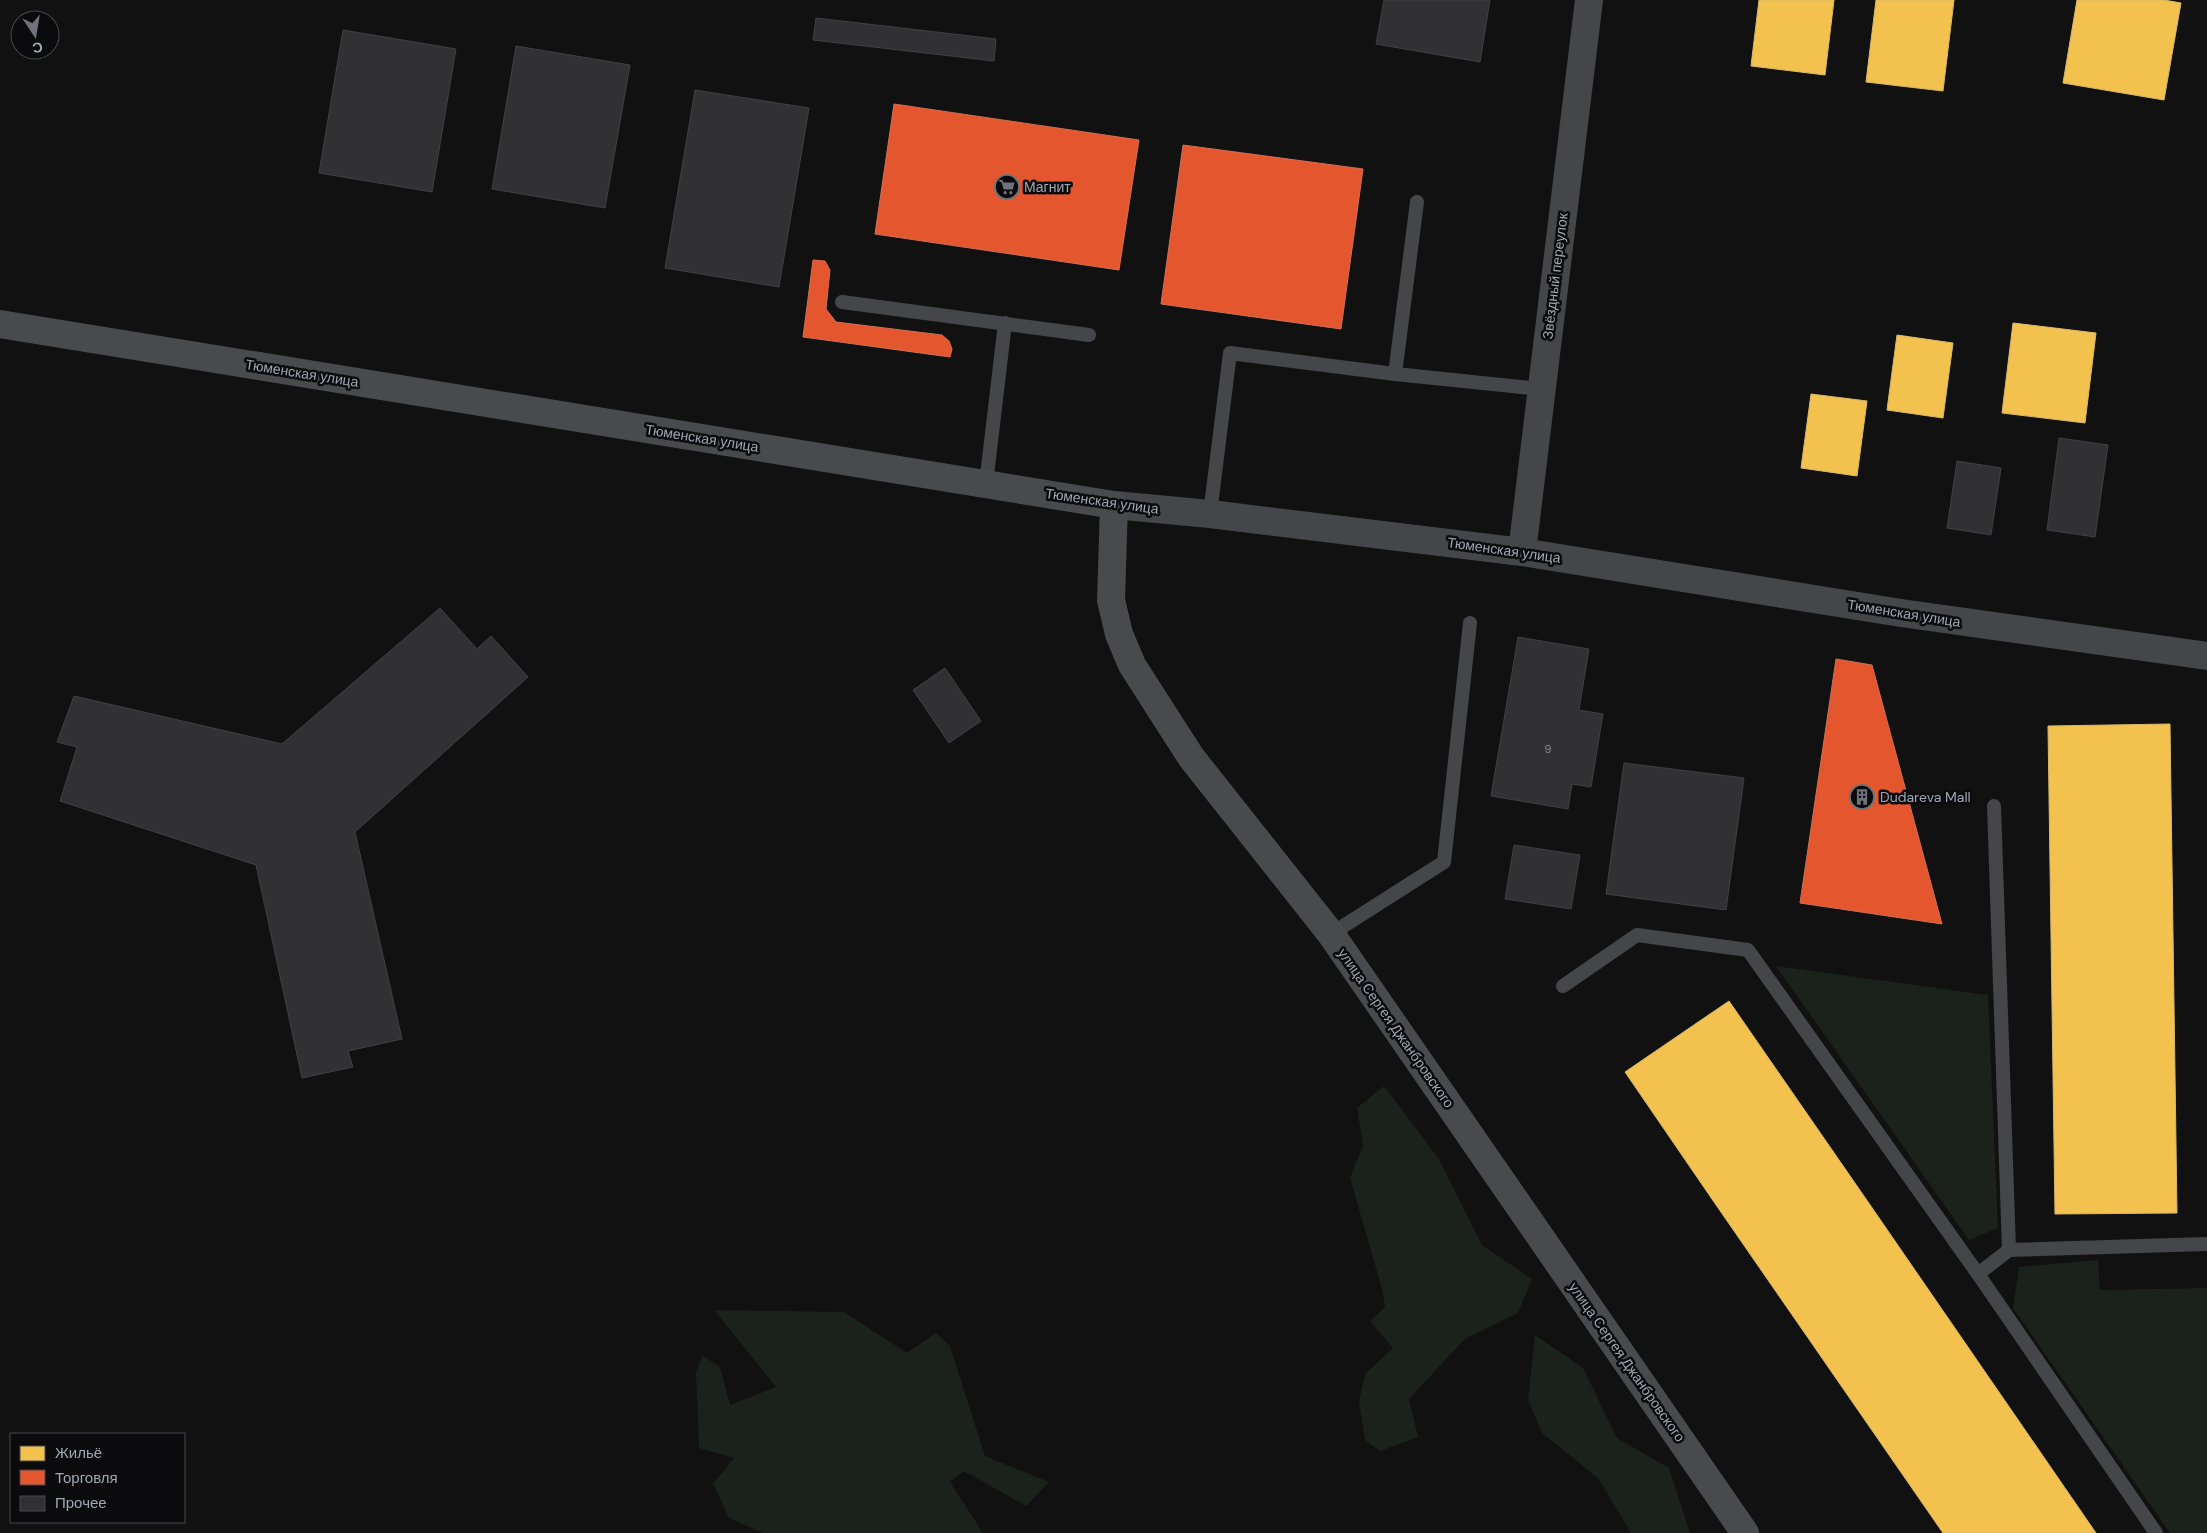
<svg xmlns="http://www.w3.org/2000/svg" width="2207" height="1533" font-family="'DM Sans',sans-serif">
	<rect width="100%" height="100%" fill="#111"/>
	<path fill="#1b211b" d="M1776,966L1988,995L1998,1228L1969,1240Z
		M1384,1086L1439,1159L1482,1245L1532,1279L1518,1313L1465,1339L1409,1399L1418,1437L1380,1451L1365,1440L1359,1402L1365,1374L1393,1348L1370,1321L1385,1307L1382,1289L1350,1178L1363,1145L1357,1108Z
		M2098,1260L2100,1290L2207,1288V1533H2170L2013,1308L2019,1267Z
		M714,1310L844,1312L907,1353L936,1333L950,1346L985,1456L1049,1482L1026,1506L964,1471L950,1482L983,1533H763L729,1518L713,1484L734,1458L699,1448L696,1372L703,1356L720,1367L730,1405L776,1387Z
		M1535,1335L1583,1368L1617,1438L1669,1468L1690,1533H1631L1598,1478L1542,1433L1528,1400Z"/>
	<path fill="#f2c14e" stroke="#dab96c" d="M1759,0H1834L1825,75L1751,66Z
		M1876,0H1954L1943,91L1866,82Z
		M2077,0H2164L2181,3L2164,100L2063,83Z
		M2013,323L2096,333L2085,423L2002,413Z
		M1897,335L1953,343L1943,418L1887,410Z
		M1811,394L1867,401L1857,476L1801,468Z
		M2170,724L2177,1213L2055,1214L2048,726Z
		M1729,1001L1866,1199L2096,1533H1943L1714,1202L1625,1072Z"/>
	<path fill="#e4572e" stroke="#d06f56" d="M894,104L1139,140L1119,270L875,234Z
		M1183,145L1363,169L1341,329L1161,304Z
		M813,260L825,261L830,270L826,309L836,322L942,335L949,341L952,349L950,357L803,337Z
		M1836,659L1872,665L1942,924L1800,903Z"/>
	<path fill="#313133" stroke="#404145" d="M1384,0H1490L1480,62L1376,44Z
		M816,18L996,39L994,61L813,40Z
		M343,30L456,49L432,192L319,173Z
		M516,46L630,65L605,208L492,189Z
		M695,90L809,108L779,287L665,268Z
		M2059,438L2108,445L2095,537L2047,530Z
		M1957,461L2001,468L1991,535L1947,528Z
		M440,608L477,649L491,636L528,677L355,832L402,1039L348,1051L353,1067L302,1078L256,865L60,801L77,747L57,742L74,696L282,744Z
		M1518,637L1589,649L1579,710L1603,714L1591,787L1572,784L1568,809L1491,796Z
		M945,668L981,721L949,743L913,690Z
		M1624,763L1744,778L1726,910L1606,894Z
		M1514,845L1580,855L1571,909L1505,899Z"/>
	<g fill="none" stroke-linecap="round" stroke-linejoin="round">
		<path stroke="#45464a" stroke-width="14" d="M842,302L1089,335
			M1395,374L1541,389
			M986,484L1005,323
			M1210,514L1230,353L1395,374L1417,202
			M1994,806L2009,1250
			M1331,934L1444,862L1470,623
			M1563,986L1637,935L1748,950L1978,1274L2156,1533
			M1978,1274L2009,1250L2207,1244"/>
		<path stroke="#45464a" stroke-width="28" d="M1114,505L1210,514L1522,552L1901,613L2207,656
			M1522,552L1589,0"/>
		<path stroke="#494a4e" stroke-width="28" d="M0,324L1114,505L1111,600L1119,634L1132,665L1191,757L1331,934L1745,1533"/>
	</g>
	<defs>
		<symbol id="supermarket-ring" viewBox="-11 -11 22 22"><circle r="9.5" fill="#0b0b0d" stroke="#6f727a" stroke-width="1.5"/><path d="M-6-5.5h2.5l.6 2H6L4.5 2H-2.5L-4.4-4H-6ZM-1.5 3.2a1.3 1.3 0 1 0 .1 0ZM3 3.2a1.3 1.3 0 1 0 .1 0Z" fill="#6f727a"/></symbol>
		<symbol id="building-ring" viewBox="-11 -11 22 22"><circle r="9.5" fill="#0b0b0d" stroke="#6f727a" stroke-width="1.5"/><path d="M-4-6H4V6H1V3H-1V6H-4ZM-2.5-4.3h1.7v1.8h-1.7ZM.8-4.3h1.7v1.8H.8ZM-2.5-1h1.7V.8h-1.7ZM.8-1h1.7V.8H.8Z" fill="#6f727a"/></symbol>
	</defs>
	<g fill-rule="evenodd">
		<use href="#supermarket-ring" x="993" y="173" width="28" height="28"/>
		<use href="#building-ring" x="1848" y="783" width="28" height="28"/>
	</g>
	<g text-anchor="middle" stroke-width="5" stroke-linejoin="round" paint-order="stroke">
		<g font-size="11" fill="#858a93">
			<text x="1548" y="753">9</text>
		</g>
		<g font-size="14" fill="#a1a7b3" stroke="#0b0b0d" text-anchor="start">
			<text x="1024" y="192">Магнит</text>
			<text x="1880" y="802">Dudareva Mall</text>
		</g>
		<g font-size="14" fill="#a1a7b3" stroke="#0b0b0d">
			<text transform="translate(1555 276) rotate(-83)" y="5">Звёздный переулок</text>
			<text transform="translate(302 373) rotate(9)" y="5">Тюменская улица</text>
			<text transform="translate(702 438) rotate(9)" y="5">Тюменская улица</text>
			<text transform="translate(1102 501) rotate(8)" y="5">Тюменская улица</text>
			<text transform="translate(1504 550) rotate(8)" y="5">Тюменская улица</text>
			<text transform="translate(1904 613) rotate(9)" y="5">Тюменская улица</text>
			<text transform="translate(1396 1028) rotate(55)" y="5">улица Сергея Джанбровского</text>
			<text transform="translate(1627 1362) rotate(55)" y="5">улица Сергея Джанбровского</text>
		</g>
	</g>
	<rect x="10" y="1433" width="175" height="90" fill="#0b0b0d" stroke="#47494f"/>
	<rect x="20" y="1446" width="25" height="15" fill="#f2c14e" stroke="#47494f"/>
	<text x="55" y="1458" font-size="15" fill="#a1a7b3">Жильё</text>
	<rect x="20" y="1470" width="25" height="15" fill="#e4572e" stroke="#47494f"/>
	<text x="55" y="1483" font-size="15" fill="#a1a7b3">Торговля</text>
	<rect x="20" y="1496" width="25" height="15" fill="#313133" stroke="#47494f"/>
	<text x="55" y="1508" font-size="15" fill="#a1a7b3">Прочее</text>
	<g transform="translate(35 35) rotate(168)"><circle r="24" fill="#0b0b0d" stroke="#47494f"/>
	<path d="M0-4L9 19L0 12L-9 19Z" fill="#6f727a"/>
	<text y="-8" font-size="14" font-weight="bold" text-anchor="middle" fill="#a1a7b3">С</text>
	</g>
</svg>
